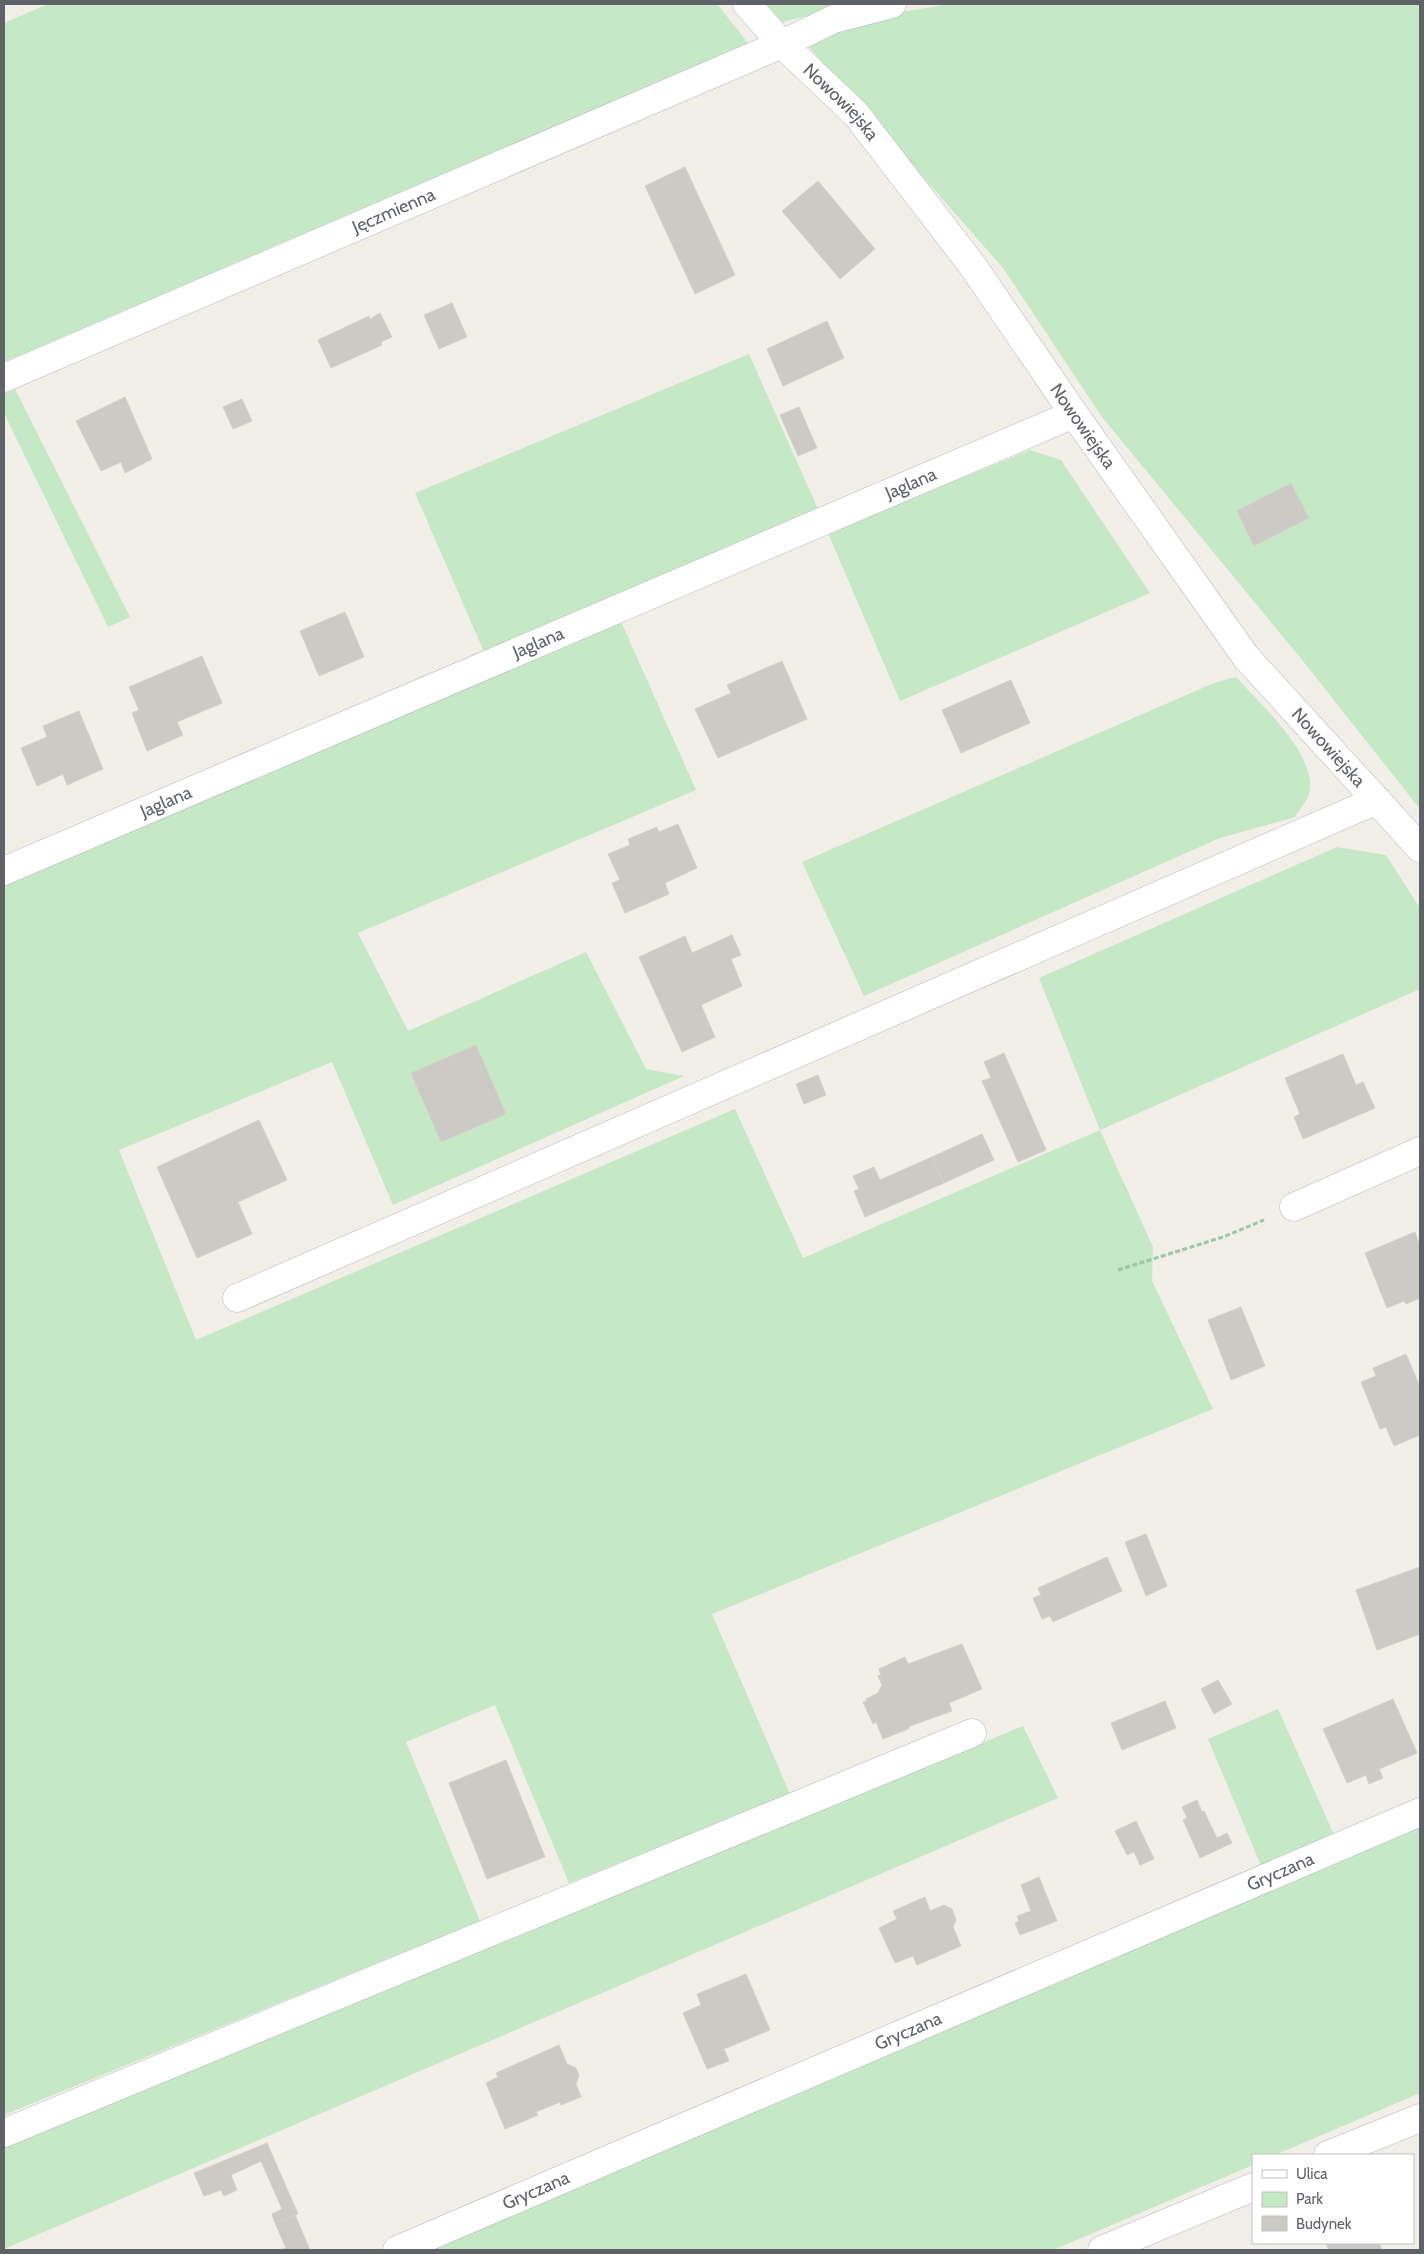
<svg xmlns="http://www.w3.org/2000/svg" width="1424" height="2254" font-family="Cabin,sans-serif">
	<rect width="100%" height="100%" fill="#f1efe8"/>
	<path fill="#c5e8c5" d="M48,4H717L748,43L4,362V23Z
		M767,4H861L782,22Z
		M951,4H1420V809L1303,661L1102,417L1003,268L809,47L870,17Z
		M749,354L819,511L485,654L415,493Z
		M15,389L130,617L108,627L4,413V394Z
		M1030,450L1061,460L1150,593L900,701L828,533Z
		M619,617L696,790L358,933L408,1031L586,952L646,1069L684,1076L393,1205L332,1062L119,1150L196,1340L735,1109L803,1258L1100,1130L1039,978L1337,847L1386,855L1420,908V989L1100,1130L1153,1247L1152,1281L1213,1409L712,1614L790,1794L569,1883L495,1705L406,1742L480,1921L4,2115V882Z
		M1236,677C1259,703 1319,756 1309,794C1307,801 1299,810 1295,817L1220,838L864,996L802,862L1214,683Z
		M1278,1709L1335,1837L1262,1868L1208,1739Z
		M1023,1726L1058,1798L4,2249V2148Z
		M1420,1825V2093L1275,2155H1253V2165L1053,2250H424Z"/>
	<path fill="#cccac5" stroke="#d6d1c6" d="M685,167L735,275L695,294L645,186Z
		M818,181L875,249L840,279L782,211Z
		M452,303L467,337L439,349L424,315Z
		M380,313L392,337L381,342L382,345L331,368L318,340L369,316L370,319Z
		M827,321L844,358L783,386L767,349Z
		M125,397L152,459L125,473L121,462L101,471L76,421Z
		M242,399L252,421L233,429L223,407Z
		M799,407L817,448L798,456L780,415Z
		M1291,483L1309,518L1254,546L1237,511Z
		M345,612L364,657L319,676L300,631Z
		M202,656L222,703L177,722L183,735L147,751L132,713L139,710L129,687Z
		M782,661L807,719L718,758L695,709L731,693L727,685Z
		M1011,680L1030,723L961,753L942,710Z
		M79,711L103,769L67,785L63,774L37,786L21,748L47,737L43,726Z
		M678,824L697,868L665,883L669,894L625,913L612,883L620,880L608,854L630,845L628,839L657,827L659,832Z
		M732,935L741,955L731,959L742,986L701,1005L715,1037L682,1052L639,957L685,936L692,953Z
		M476,1045L506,1114L441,1142L411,1073Z
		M1004,1053L1046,1150L1018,1162L982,1081L991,1078L984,1062Z
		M1343,1054L1356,1085L1363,1082L1375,1108L1303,1139L1294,1117L1300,1114L1285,1078Z
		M818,1075L826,1095L804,1104L796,1084Z
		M259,1120L287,1180L238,1202L252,1234L197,1258L157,1167Z
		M982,1134L994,1160L944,1183L932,1157Z
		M932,1157L944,1183L865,1217L854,1191L859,1189L853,1176L874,1167L880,1180Z
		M1415,1232L1420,1246V1298L1406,1304L1404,1301L1387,1308L1365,1253Z
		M1241,1307L1265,1366L1231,1380L1208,1320Z
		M1406,1354L1420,1387V1435L1394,1446L1386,1427L1380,1429L1361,1382L1376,1376L1373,1368Z
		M1146,1534L1167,1586L1146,1596L1125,1542Z
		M1107,1557L1122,1591L1053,1622L1050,1616L1042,1619L1033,1598L1041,1595L1038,1588Z
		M1420,1567V1634L1377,1650L1356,1590Z
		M962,1644L982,1689L949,1703L952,1711L910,1726L908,1729L883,1739L876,1722L873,1724L863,1702L867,1701L866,1699L878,1693L882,1685L878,1676L881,1675L879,1669L905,1657L908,1664Z
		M1218,1680L1232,1704L1214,1714L1201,1689Z
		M1393,1699L1417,1753L1379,1769L1383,1778L1369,1784L1366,1775L1347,1783L1323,1729Z
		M1165,1701L1176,1728L1122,1750L1111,1723Z
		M506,1760L545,1857L487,1879L449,1783Z
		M1197,1800L1202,1812L1204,1811L1217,1838L1227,1833L1232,1843L1200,1858L1183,1820L1187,1818L1182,1807Z
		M1136,1821L1154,1859L1140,1865L1134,1852L1127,1855L1115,1831Z
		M1039,1877L1057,1921L1020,1935L1015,1923L1019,1921L1017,1916L1031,1911L1021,1885Z
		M925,1897L930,1911L944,1905L952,1909L956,1920L953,1927L961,1946L917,1965L913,1956L895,1963L879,1928L897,1919L893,1911Z
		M746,1974L770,2030L724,2049L729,2061L707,2069L683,2013L701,2005L697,1994Z
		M559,2045L567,2064L576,2068L579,2075L576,2084L581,2097L561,2105L560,2102L536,2112L538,2115L505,2129L486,2083L498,2077L496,2073Z
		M267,2143L298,2214L275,2223L272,2214L282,2209L261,2161L231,2175L237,2190L224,2196L221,2190L204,2196L194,2173Z
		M295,2215L310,2250H281L286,2248L275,2223Z
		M1326,2243H1379L1382,2250H1329Z"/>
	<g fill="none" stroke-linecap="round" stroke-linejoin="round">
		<defs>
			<g id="minor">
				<path id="s1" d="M747,4L782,44L856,114L972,265L1074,414L1246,657L1420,848"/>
				<path id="s2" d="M4,378L782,44L834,19L892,4"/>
				<path id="s3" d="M4,871L1074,414"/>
				<path d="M1294,1207L1420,1151"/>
				<path d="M237,1298L1377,800"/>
				<path d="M4,2133L972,1733"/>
				<path d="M1328,2155L1420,2118"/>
				<path id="s4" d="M397,2250L1420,1812"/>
				<path d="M1102,2250L1253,2187"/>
			</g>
		</defs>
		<use href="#minor" stroke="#b5b8bc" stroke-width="29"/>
		<path stroke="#9cc7a9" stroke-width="3" stroke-dasharray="5 2.5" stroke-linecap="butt" d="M1118,1270L1223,1237L1264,1220"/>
		<use href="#minor" stroke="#fff" stroke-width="28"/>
	</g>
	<g text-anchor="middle" stroke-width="4" stroke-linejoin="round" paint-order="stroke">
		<g font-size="18" fill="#5f6368" stroke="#fff">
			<text dy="6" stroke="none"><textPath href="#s1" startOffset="136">Nowowiejska</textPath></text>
			<text dy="6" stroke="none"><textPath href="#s2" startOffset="424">Jęczmienna</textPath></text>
			<text dy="6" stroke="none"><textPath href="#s1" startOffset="541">Nowowiejska</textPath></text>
			<text dy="6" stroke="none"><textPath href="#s3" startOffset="986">Jaglana</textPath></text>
			<text dy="6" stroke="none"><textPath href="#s3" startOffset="581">Jaglana</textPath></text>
			<text dy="6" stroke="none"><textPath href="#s1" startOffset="946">Nowowiejska</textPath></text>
			<text dy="6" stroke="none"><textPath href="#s3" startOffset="176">Jaglana</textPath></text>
			<text dy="6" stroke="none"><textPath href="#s4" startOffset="961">Gryczana</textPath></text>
			<text dy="6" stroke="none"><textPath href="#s4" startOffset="556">Gryczana</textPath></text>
			<text dy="6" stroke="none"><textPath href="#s4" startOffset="151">Gryczana</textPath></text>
		</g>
	</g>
	<rect width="1424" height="2254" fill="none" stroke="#5f6368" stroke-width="10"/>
	<rect x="1252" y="2154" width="162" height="90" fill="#ffffff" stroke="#bfc1c3"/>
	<rect x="1262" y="2170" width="25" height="8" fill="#ffffff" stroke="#bfc1c3"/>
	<text x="1296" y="2179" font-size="15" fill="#5f6368">Ulica</text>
	<rect x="1262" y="2192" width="25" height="15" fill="#c5e8c5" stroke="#bfc1c3"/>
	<text x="1296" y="2204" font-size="15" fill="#5f6368">Park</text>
	<rect x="1262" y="2216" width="25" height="15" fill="#cccac5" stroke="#bfc1c3"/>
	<text x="1296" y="2229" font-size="15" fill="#5f6368">Budynek</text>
</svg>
